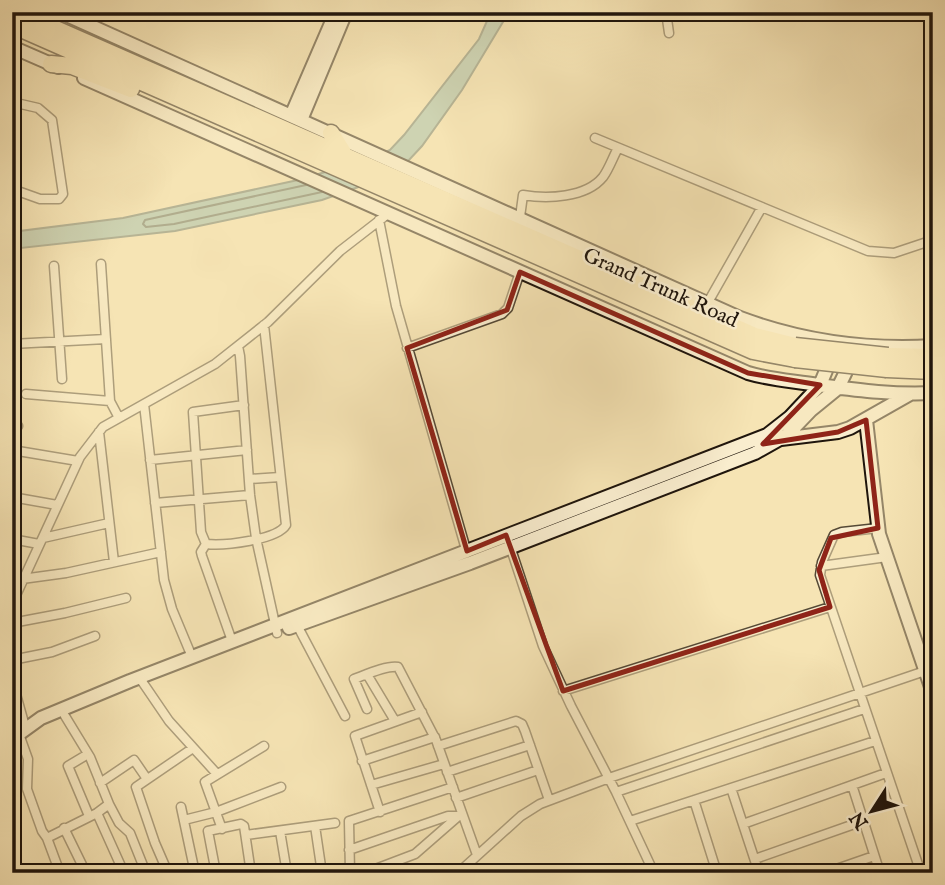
<svg xmlns="http://www.w3.org/2000/svg" width="945" height="885" font-family="'IM FELL English',serif">
	<rect width="100%" height="100%" fill="#f6e4b4"/>
	<filter id="stains"><feTurbulence type="fractalNoise" baseFrequency=".00286" numOctaves="4"/><feColorMatrix values="0 0 0 0 .2 0 0 0 0 .09 0 0 0 0 .02 0 0 0 .5 -.17"/></filter>
	<radialGradient id="worn" r=".72"><stop offset=".6" stop-color="#630" stop-opacity="0"/><stop offset="1" stop-color="#630" stop-opacity=".3"/></radialGradient>
	<path fill="#9dbeb0" stroke="#6b7a6e" stroke-width="2" d="M491,12H509L462,90L422,146L409,160L381,179L322,200L175,231L12,249V232L123,218L298,180L373,158L390,150L404,135L479,39Z"/>
	<g fill="none" stroke-linecap="round" stroke-linejoin="round">
		<path stroke="#5e6a5e" stroke-width="2" d="M306,185L145,220L143,224L146,227L174,224L322,192"/>
		<defs>
			<path id="street" d="M666,12L669,33
				M12,102L38,108L52,120L63,194L59,199H40L12,189
				M595,138L868,251L894,253L933,240
				M520,217L523,195C547,199 586,198 603,177C609,169 613,157 618,148
				M379,220L396,306L467,553
				M101,264L110,401L119,418
				M54,266L62,379
				M707,304L762,207
				M12,326L16,370
				M12,344L106,339
				M238,346L240,356L250,495L256,538L277,633
				M407,348L502,314L508,308L520,272
				M26,394L110,401
				M144,404L164,580L172,609L192,657
				M244,405L193,412L201,532L206,544C224,546 277,540 286,525L264,325
				M12,425L18,426
				M99,432L114,562
				M12,450L78,461
				M150,460L247,450
				M249,479L280,477
				M12,497L57,505
				M155,503L250,495
				M878,528L842,532L834,535L822,562L820,575L921,873
				M43,538L109,523
				M12,539L39,544
				M509,543L543,646L571,706L616,792L654,873
				M206,544L201,552L202,556L232,641
				M821,566L887,557
				M22,579L66,573L161,552
				M12,604L80,457L103,427L215,364L268,322L340,251L389,213
				M12,623L65,613L126,598
				M297,625L345,716
				M12,660L52,652L95,636
				M368,676L395,721
				M139,677L169,721L217,774
				M12,680L26,730
				M563,691L830,607
				M367,709L354,679C365,675 387,665 398,667L436,740L477,855
				M19,734L28,759L27,789L42,831L47,838
				M438,746L516,721L522,724L525,731L549,800
				M88,754L68,766L89,816
				M362,761L435,737
				M447,772L530,745
				M100,783L134,760L147,779
				M371,785L444,764
				M852,785L880,873
				M731,788L759,873
				M616,792L864,709
				M456,798L538,770
				M694,800L717,873
				M109,804L119,823L130,833L146,873
				M181,807L195,873
				M380,812L355,736L422,712
				M97,813L124,873
				M184,820L216,812L281,787
				M630,821L875,741
				M743,824L886,773
				M315,826L322,873
				M64,828L86,873
				M222,829L205,782L264,746
				M280,831L287,873
				M246,835L335,823
				M349,850L448,816H458
				M755,859L863,821
				M60,873L47,838L97,813L109,804L90,757L65,716
				M168,873L155,843L136,787L193,748
				M216,873L208,831L241,824L244,826L251,873
				M350,873L349,821L453,787
				M365,873L415,854L462,813
				M458,873L521,816L540,804L609,778L925,671
				M825,873L874,856"/>
			<path id="secondary" d="M60,12L740,318C802,341 867,350 933,346
				M12,47L58,67
				M84,78L748,373C771,380 794,381 818,385C857,390 893,395 933,393
				M291,116L336,12
				M301,120L346,12
				M866,420L879,534L933,693
				M781,439L838,432L850,428L910,394
				M289,628L470,563L755,453L787,435L811,410L838,388L852,359
				M12,739L41,718L130,681L767,435L790,417L820,385L832,356"/>
			<path id="highway" d="M17,12L755,336L795,346
				M12,25L753,351L795,359
				M51,64L72,66L131,89
				M331,133L345,156
				M888,356L933,357
				M887,369L933,371"/>
		</defs>
		<use href="#street" stroke="#554936" stroke-width="11"/>
		<use href="#secondary" stroke="#1f150c" stroke-width="16"/>
		<use href="#highway" stroke="#1f150c" stroke-width="19"/>
		<use href="#street" stroke="#f9edce" stroke-width="8"/>
		<use href="#secondary" stroke="#f9edce" stroke-width="12"/>
		<use href="#highway" stroke="#f6e4b4" stroke-width="16"/>
		<defs>
			<path id="highway-bridge" d="M795,346L888,356
				M795,359L887,369"/>
		</defs>
		<use href="#highway-bridge" stroke="#1f150c" stroke-width="19" stroke-linecap="butt"/>
		<use href="#highway-bridge" stroke="#f6e4b4" stroke-width="16"/>
	</g>
	<path d="M0 0H945V885H0ZM520,272L748,373L820,385L763,444L838,432L866,420L878,528L831,538L819,570L830,607L563,691L506,535L467,551L407,348L507,310Z" fill="#f6e4b4" fill-opacity=".55" fill-rule="evenodd"/>
	<path fill="none" stroke="#8f2418" stroke-width="5" stroke-linejoin="round" d="M520,272L748,373L820,385L763,444L838,432L866,420L878,528L831,538L819,570L830,607L563,691L506,535L467,551L407,348L507,310Z"/>
	<g text-anchor="middle" stroke-width="5" stroke-linejoin="round" paint-order="stroke">
		<g font-size="21" fill="#1f150c" stroke="#f9edce">
			<text transform="translate(661 287) rotate(24)" y="7">Grand Trunk Road</text>
		</g>
	</g>
	<rect width="945" height="885" fill="none" stroke="#f6e4b4" stroke-width="42"/>
	<rect x="14" y="14" width="917" height="857" fill="none" stroke="#1f150c" stroke-width="3.5"/>
	<rect x="21" y="21" width="903" height="843" fill="none" stroke="#1f150c" stroke-width="2"/>
	<g transform="translate(872 811) rotate(234)" stroke="#f9edce" stroke-width="5" paint-order="stroke">
	<path d="M0-5L12 26L0 18L-12 26Z" fill="#1f150c"/>
	<text y="-10" font-size="19" font-weight="bold" text-anchor="middle" fill="#1f150c">N</text>
	</g>
	<rect width="100%" height="100%" filter="url(#stains)"/>
	<rect width="100%" height="100%" fill="url(#worn)"/>
</svg>
